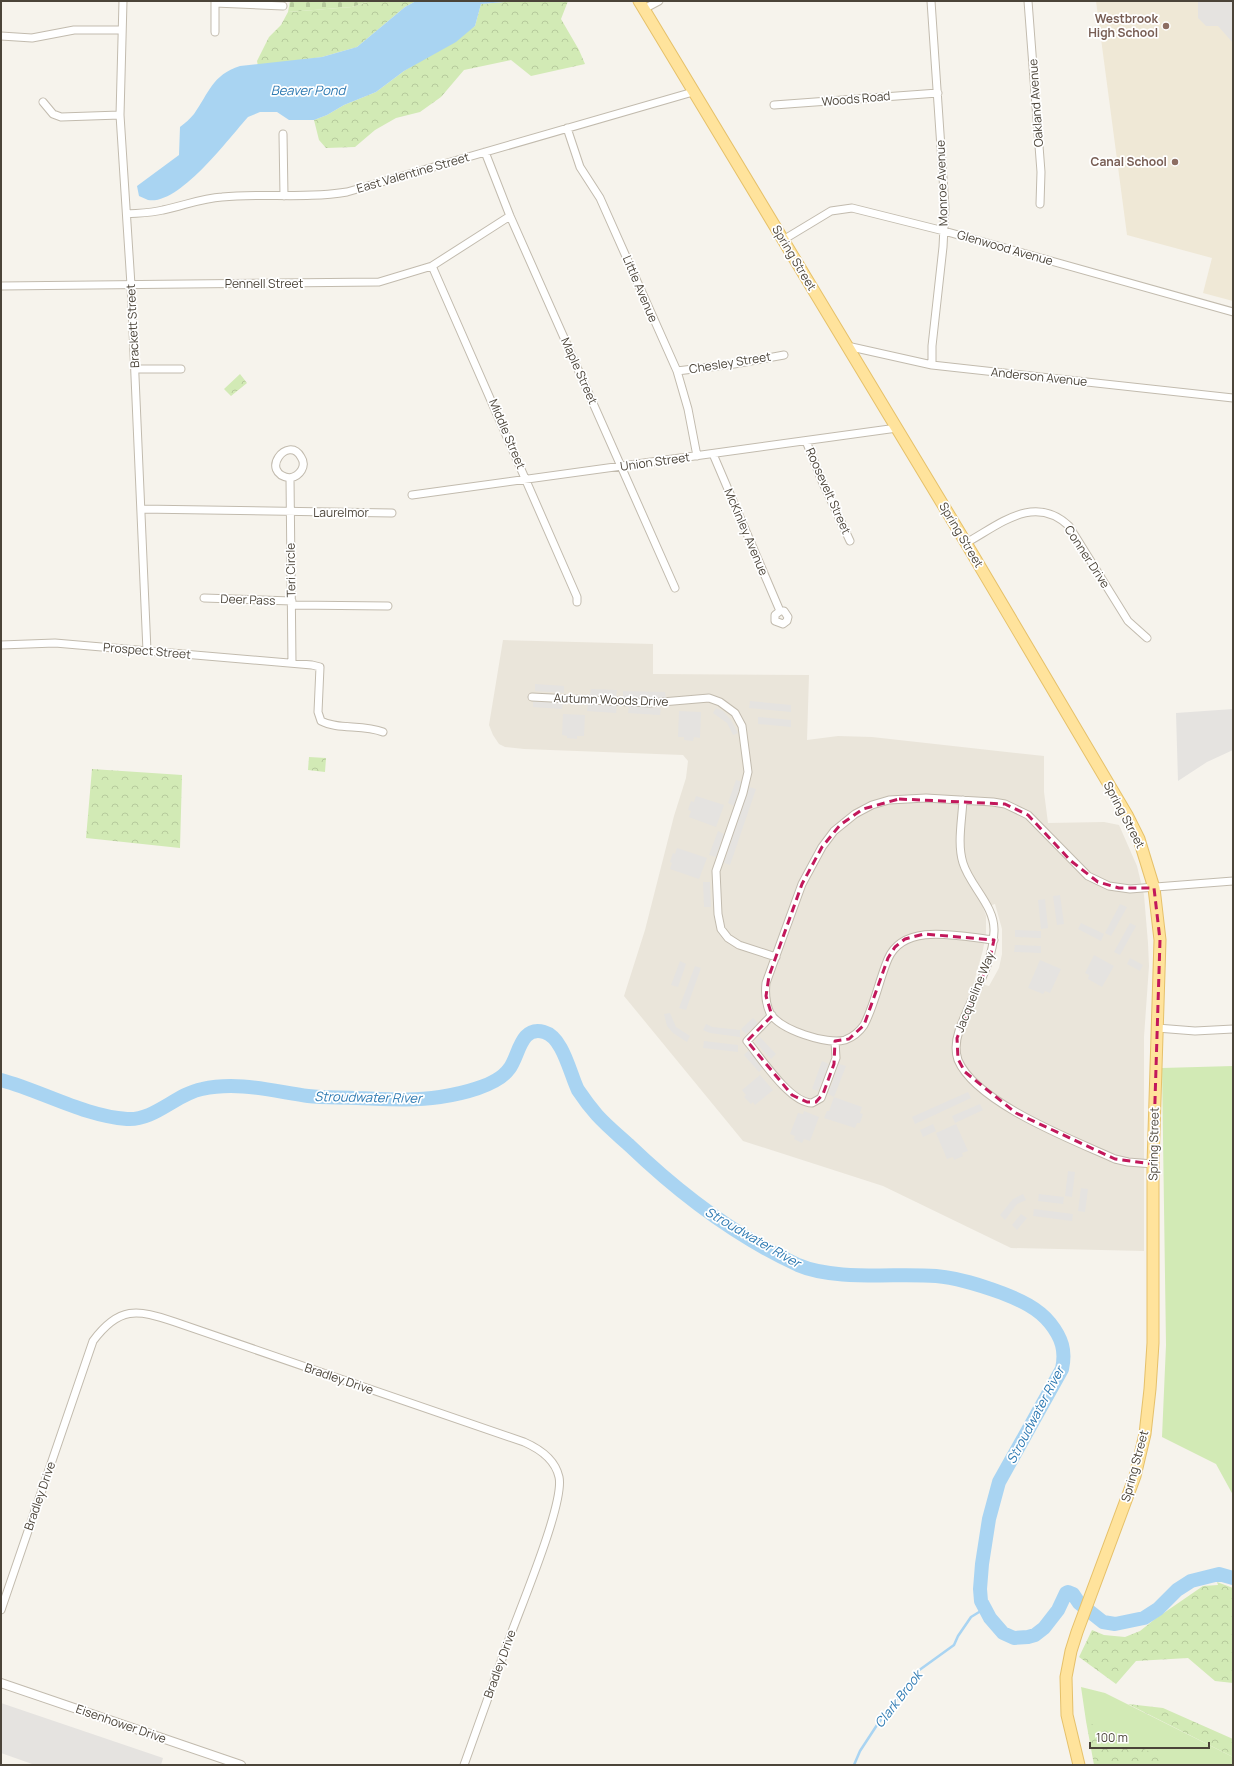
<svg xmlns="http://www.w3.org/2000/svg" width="1234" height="1766" font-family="Manrope,sans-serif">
	<defs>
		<pattern id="forest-crowns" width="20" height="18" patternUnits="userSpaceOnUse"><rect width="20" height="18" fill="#d2eab5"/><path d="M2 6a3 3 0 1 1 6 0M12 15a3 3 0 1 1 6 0" fill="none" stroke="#b6ca9c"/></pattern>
		<pattern id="cemetery-stones" width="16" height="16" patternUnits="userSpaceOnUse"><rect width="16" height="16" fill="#d2eab5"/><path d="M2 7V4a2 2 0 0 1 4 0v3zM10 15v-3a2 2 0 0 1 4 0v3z" fill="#b6ca9c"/></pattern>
	</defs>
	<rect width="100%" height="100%" fill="#f6f3ec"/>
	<path fill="#eae5da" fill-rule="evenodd" d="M503,640L653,644V674L809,675L807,740L838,736L872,737L1044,756V792L1048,823L1104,822L1119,825L1137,866L1144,895L1148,943L1149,966L1144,1037V1251L1011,1248L883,1186L743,1141L624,996L645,930L674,816L686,778L688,761L683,755L524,749L505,747L499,744L493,735L489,725ZM995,904L1002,929V954L999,968L989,986L974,982L983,950L986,933V916L983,908Z"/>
	<path fill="#efe8d6" d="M1096,1H1233V301L1203,293L1212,258L1127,235Z"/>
	<path fill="#d2eab5" d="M1233,1066V1495L1216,1464L1162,1437L1166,1345L1162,1068Z
		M1081,1687L1105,1693L1233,1757V1765H1113L1086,1721Z"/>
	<path fill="url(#forest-crowns)" d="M370,1H416L405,7L357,47L322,57L258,66L257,61L269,37L281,25L288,12L352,7Z
		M515,1H568L561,19L579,50L585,64L531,76L511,60L464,70L441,97L420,112L396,118L375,130L355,147L326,148L319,140L314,120L327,115L344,105L376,92L404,71L475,26L481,4Z
		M240,374L247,383L231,396L224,389Z
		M309,757L326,758L325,772L308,770Z
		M92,769L182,775L180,848L86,838Z
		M1217,1582L1233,1588V1683L1215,1681L1188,1658L1136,1661L1116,1684L1079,1657L1092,1630L1104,1635L1125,1637L1140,1631L1155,1619L1203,1586L1218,1585Z
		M1128,1704L1163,1708L1233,1739V1757Z
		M1086,1721L1177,1765H1094Z"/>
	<path fill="url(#cemetery-stones)" d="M290,1H370L352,7L288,12Z"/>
	<path fill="#e5e3e0" d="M1198,1H1233V43L1218,26H1206L1198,18Z
		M535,684L564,686V693L535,691Z
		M591,689L617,690L616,697L590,695Z
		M623,691L665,692L666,699L623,697Z
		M533,700L563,702L562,709L533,707Z
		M750,701L791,705V712L749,708Z
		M588,704L617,706L616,713L587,711Z
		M629,706L661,708L660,715L628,713Z
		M716,708L723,711L731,720L738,733L733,735L727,723L713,713Z
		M1233,709V750L1207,762L1178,781L1176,713Z
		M679,711L701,712L700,738L694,737L693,741L684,740V737H678Z
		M563,714L585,715L584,736H577V739L567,738V736L562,735Z
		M758,717L791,720V727L758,724Z
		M736,780L743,782L734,806L728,803Z
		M749,787L756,789L730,865L724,863Z
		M696,796L724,805L716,827L689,817L691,811L688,810L691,801L694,802Z
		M718,831L724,834L716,857L709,855Z
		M677,848L707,858L699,879L670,869L672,863L670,862L673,853L675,854Z
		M703,882H710L711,907H704Z
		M1060,895L1064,924L1057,925L1053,896Z
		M1045,899L1048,928L1041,929L1038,900Z
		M1120,904L1127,907L1111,936L1105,933Z
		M1081,923L1104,934L1101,941L1078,929Z
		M1130,923L1136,926L1120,955L1114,952Z
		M1015,930L1041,931V938L1015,937Z
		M1015,945L1041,946V953L1014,952Z
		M1094,955L1114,966L1102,987L1088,979L1089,975L1085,973Z
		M1130,958L1143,965L1140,971L1127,964Z
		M1040,960L1061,969L1050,993L1045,991L1043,994L1028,988Z
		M680,961L686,964L678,987L671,985Z
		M695,966L701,968L686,1010L679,1008Z
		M670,1013L676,1027L690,1036L687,1042L673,1033L667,1026L664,1014Z
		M753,1018L758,1023L746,1034L741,1029Z
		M706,1024L712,1027L740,1030V1037L710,1033L703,1030Z
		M760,1037L776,1054L771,1059L755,1042Z
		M704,1041L738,1045V1052L703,1048Z
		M749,1050L764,1068L759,1072L744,1055Z
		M822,1061L829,1064L818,1091L812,1089Z
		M839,1064L846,1066L834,1097L828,1094Z
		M760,1075L773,1090L755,1105L753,1102L751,1104L744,1097L746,1095L742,1090Z
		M968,1092L971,1098L915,1124L912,1117Z
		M834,1097L862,1107L860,1113L863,1114L860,1123H857L855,1128L824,1118L827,1111H829Z
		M980,1104L983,1110L955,1123L952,1116Z
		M804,1111L819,1117L810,1141L804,1139L802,1143L794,1139L795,1136L790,1134L798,1113L803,1114Z
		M933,1124L936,1131L923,1137L920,1130Z
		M956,1124L968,1151L962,1153L963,1156L954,1160L953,1157L947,1159L936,1133Z
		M1068,1171L1075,1172L1072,1197L1065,1196Z
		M1081,1188L1088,1189L1085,1212L1078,1211Z
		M1023,1194L1026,1200L1017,1204L1005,1220L1000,1215L1013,1199Z
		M1039,1194L1064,1197L1063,1204L1038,1201Z
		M1034,1209L1073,1214L1072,1221L1033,1216Z
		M1021,1214L1027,1218L1017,1230L1012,1225Z
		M1,1703L163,1758L161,1765H35L1,1753Z"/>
	<path fill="#a9d4f2" d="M416,1H515L481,4L475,26L456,42L404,71L376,92L344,105L327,115L314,120H289L277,112H260L248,117C229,138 179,206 148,200C145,199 142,197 139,196L137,186L179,155L180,127C185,123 190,119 194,114C209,93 212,75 240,66L322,57L357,47L405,7Z"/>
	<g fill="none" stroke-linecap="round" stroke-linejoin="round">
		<path stroke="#a9d4f2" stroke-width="2.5" d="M854,1765L860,1751L877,1725L918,1671L954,1645L958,1636L971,1617L984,1609"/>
		<path stroke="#a9d4f2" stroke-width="14" d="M1,1080C42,1091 84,1116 127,1119C154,1121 176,1094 202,1089C238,1081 272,1091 308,1096C325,1098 342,1097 358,1098C386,1099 413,1101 440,1097C460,1094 497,1086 509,1069C519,1057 520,1025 544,1032C563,1037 570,1074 578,1090C584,1099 590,1107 597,1115C607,1126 618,1135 629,1145C679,1193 735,1236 798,1265C835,1281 895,1273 936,1276C959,1278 980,1285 1002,1293C1020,1300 1038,1308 1050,1323C1062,1338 1066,1351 1062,1369L999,1482L989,1519L982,1564L980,1589L981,1601L990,1618L1003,1633L1014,1638L1028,1637L1035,1635L1044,1628L1058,1610L1066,1593L1068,1592L1073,1594L1079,1603L1103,1622L1115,1624L1144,1618L1158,1609L1177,1590L1191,1581L1219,1574L1233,1578"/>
		<defs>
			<path id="minor" d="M123,1L120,115L131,285L147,651
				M931,1L945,207L943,247L932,346V365
				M1028,1L1041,172L1040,204
				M215,3L283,6
				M644,9L659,1
				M215,32V1
				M1,36L32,38L74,30H122
				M43,102L53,114L61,117L120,115
				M774,105L938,93
				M567,128L580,167L600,198L677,371L688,409L697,456
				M283,134L284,196
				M485,152L510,216L675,588
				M127,214C139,213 151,213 163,210C183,206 202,198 222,197C264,193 305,199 347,192L693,92
				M783,240L831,211L852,208L944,231L1233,312
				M432,266L577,597V602
				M1,286L379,282L432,266L510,216
				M847,346L932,365L1233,398
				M135,369H181
				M677,371L734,364L784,355
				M806,441L822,481L850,541
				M713,454L780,611L775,615V621L783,624L787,621L788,617L784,611H780
				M290,478C258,473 288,434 301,457C307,466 300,476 290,478L292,663
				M412,495L897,428
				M141,509L392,513
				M966,543C999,525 1034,493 1069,526L1128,621L1147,638
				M204,598L292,601
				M292,605L388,606
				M1,645L55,643L312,665L320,667L318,712L321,721C338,730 363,724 383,732
				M532,697L650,703L709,698L720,702L735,713L742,726L748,772L743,793L716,871L718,914L721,929L728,938L739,945L776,957
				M963,800C962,820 957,844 963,863C970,886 995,906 994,931C993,968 970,997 959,1031C956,1040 955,1051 958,1060C976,1103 1073,1140 1115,1159L1128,1162L1153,1164
				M994,940C962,937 904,921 888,959C879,980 875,1004 864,1025C860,1031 853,1037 845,1040C827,1045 780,1030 770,1013C766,1004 765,992 766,983L802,884L822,847L834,831L855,814L872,805L889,800L926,798L993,802L1005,804L1028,815L1088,876L1109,886L1130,889L1233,881
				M772,1015L747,1041C761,1058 790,1103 812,1103L821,1098L836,1058L835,1041
				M1157,1028L1195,1031L1233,1029
				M1,1610L93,1341C119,1306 137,1309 175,1322L524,1442C540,1449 555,1459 559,1477C565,1503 519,1611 508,1642C493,1683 479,1724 464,1765"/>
			<path id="tertiary" d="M1,1683L241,1765"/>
			<path id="primary" d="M639,1L966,543L1127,815L1139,839L1154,888L1160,940L1153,1164V1343L1150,1389L1145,1434L1135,1476L1077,1632L1071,1651L1066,1677L1067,1715L1079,1765"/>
		</defs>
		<use href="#minor" stroke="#c2bbae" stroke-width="9"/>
		<use href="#tertiary" stroke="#c2bbae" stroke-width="10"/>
		<use href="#primary" stroke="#e6c16a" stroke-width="13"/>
		<use href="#minor" stroke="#fff" stroke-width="7"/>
		<use href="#tertiary" stroke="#fff" stroke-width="8"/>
		<use href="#primary" stroke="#ffe39c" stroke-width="11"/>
	</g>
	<path fill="none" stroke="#c2185b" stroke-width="3" stroke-dasharray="8 5" stroke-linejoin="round" d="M899,799L1005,804L1028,815L1071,861L1098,882L1119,888H1154L1160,940L1153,1164L1115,1159L1016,1113L965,1072L958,1059L957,1038L989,962L994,940L924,934L905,939L895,947L888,958L864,1025L849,1039L835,1041L834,1064L823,1094L816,1102H807L792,1095L747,1041L772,1016L766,996L769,976L802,884L822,847L840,825L863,809Z"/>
	<g fill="#8d6e63" stroke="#fff" stroke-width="1.5">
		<circle cx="1166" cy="26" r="4"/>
		<circle cx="1175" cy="162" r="4"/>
	</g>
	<g text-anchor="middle" stroke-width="3.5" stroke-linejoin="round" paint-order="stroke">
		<g font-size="12" font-weight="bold" fill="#785e54" stroke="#fff" text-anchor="end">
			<text x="1158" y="23">Westbrook<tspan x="1158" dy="14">High School</tspan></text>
			<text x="1167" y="166">Canal School</text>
		</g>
		<g font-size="12" fill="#4b4439" stroke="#fff">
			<text transform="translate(856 99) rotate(-5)" y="4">Woods Road</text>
			<text transform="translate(1036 103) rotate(-94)" y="4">Oakland Avenue</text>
			<text transform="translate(413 173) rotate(-16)" y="4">East Valentine Street</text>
			<text transform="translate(942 183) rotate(-92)" y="4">Monroe Avenue</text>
			<text transform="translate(1005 248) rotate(16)" y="4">Glenwood Avenue</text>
			<text transform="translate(794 258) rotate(59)" y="4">Spring Street</text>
			<text x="264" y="288">Pennell Street</text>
			<text transform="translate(640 289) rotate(67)" y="4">Little Avenue</text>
			<text transform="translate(133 326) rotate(-93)" y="4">Brackett Street</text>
			<text transform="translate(730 363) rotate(-9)" y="4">Chesley Street</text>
			<text transform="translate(579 371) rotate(66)" y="4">Maple Street</text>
			<text transform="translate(1039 377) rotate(6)" y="4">Anderson Avenue</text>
			<text transform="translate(507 434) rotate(67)" y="4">Middle Street</text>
			<text transform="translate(655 462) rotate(-8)" y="4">Union Street</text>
			<text transform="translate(828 491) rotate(66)" y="4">Roosevelt Street</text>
			<text x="341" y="517">Laurelmor</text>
			<text transform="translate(746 532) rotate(67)" y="4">McKinley Avenue</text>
			<text transform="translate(961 535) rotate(59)" y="4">Spring Street</text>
			<text transform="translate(1087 557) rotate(57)" y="4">Conner Drive</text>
			<text transform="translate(291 570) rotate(-91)" y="4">Teri Circle</text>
			<text transform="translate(248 600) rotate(2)" y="4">Deer Pass</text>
			<text transform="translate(147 651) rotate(5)" y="4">Prospect Street</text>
			<text transform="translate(611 700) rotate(2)" y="4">Autumn Woods Drive</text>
			<text transform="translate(1124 815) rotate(62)" y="4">Spring Street</text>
			<text transform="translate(975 992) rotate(-68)" y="4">Jacqueline Way</text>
			<text transform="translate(1154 1144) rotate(-89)" y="4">Spring Street</text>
			<text transform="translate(339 1379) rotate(19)" y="4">Bradley Drive</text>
			<text transform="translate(1135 1466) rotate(-75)" y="4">Spring Street</text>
			<text transform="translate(40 1496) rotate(-71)" y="4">Bradley Drive</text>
			<text transform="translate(500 1664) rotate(-70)" y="4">Bradley Drive</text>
			<text transform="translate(121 1724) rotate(19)" y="4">Eisenhower Drive</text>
		</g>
		<g font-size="13" font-style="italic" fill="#2e7ab2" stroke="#fff">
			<text x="308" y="95">Beaver Pond</text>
			<text transform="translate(368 1097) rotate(1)" y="5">Stroudwater River</text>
			<text transform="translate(753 1237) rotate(30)" y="5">Stroudwater River</text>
			<text transform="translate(1035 1415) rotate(-62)" y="5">Stroudwater River</text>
			<text transform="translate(898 1699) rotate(-52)" y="5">Clark Brook</text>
		</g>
	</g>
	<rect width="1234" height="1766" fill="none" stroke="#4b4439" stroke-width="4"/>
	<path d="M1090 1742v6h119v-6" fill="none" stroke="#4b4439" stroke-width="2"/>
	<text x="1096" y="1742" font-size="12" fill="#4b4439" stroke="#ffffff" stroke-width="3" paint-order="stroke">100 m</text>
</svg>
